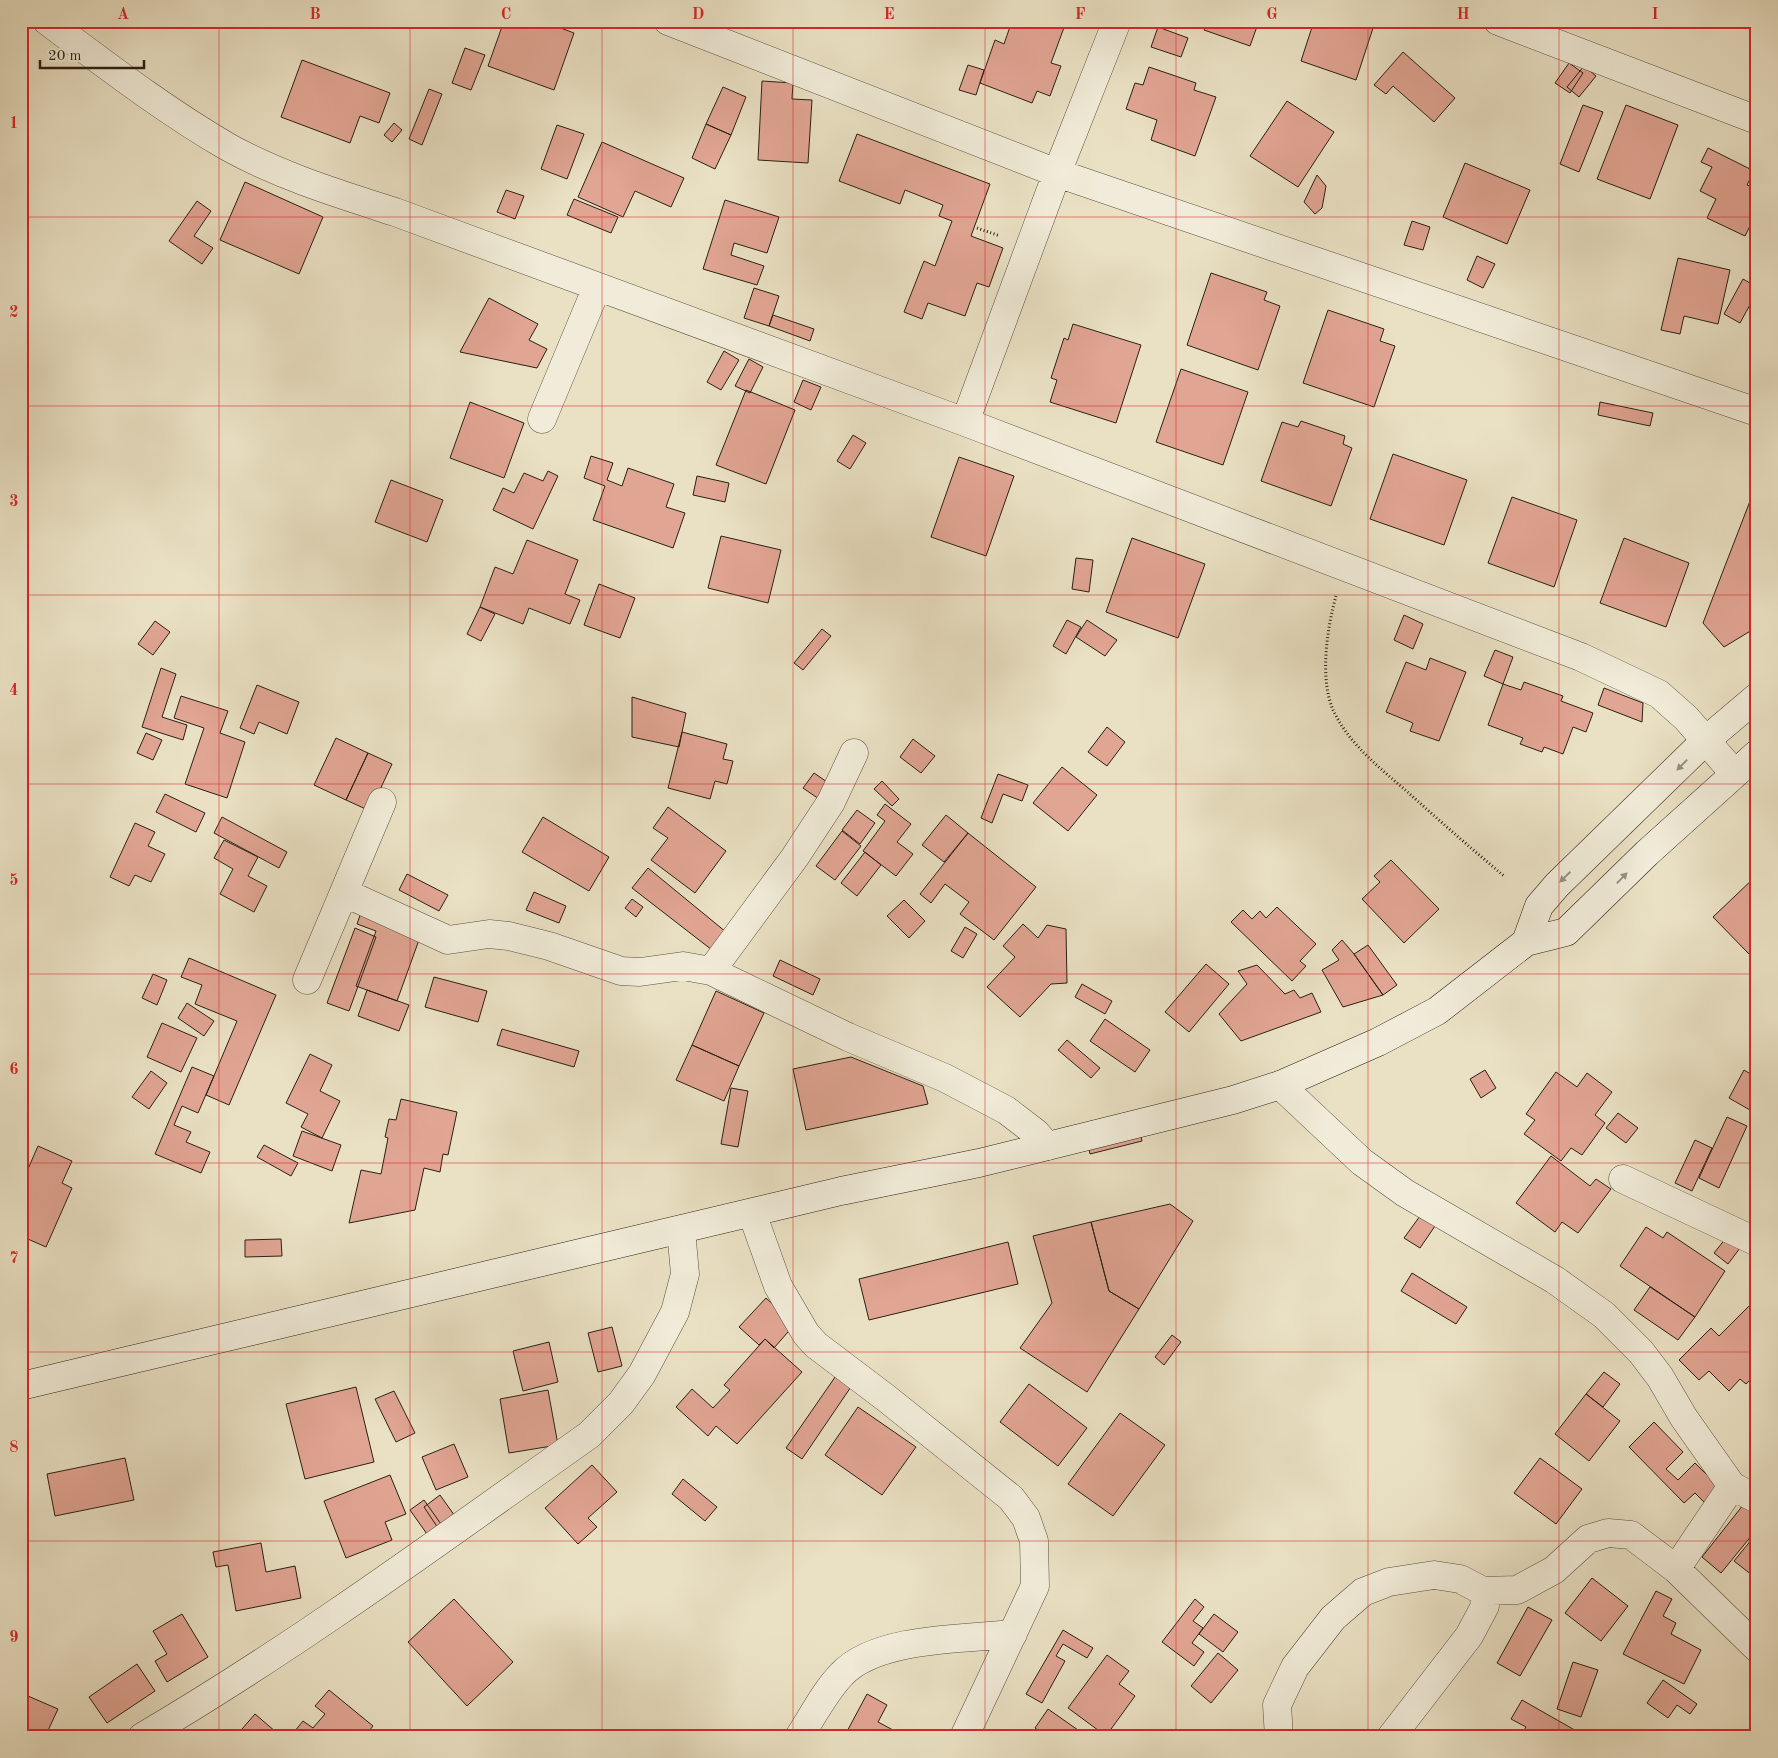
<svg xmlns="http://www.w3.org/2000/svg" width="1778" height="1758" font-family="'Old Standard TT',serif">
	<rect width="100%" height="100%" fill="#eae1c4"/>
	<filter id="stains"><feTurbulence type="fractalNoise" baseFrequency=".004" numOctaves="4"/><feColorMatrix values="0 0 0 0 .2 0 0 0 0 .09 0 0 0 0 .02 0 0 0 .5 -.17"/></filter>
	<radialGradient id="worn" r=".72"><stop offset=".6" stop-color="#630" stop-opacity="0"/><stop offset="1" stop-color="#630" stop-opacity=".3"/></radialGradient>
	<path fill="#e1a593" stroke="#2a2015" d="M504,21H542L574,33L554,90L488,66Z
		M1012,21L1066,22L1051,63L1061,66L1050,96L1037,91L1032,103L980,83L995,40L1004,44Z
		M1207,21H1259L1250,46L1204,30Z
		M1314,21L1375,22L1356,80L1301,61Z
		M1158,27L1188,38L1181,57L1151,47Z
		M465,48L485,55L471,90L452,83Z
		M1403,52L1455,98L1434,122L1393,86L1386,94L1374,85Z
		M302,60L390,93L379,123L360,116L350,143L281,117Z
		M1569,63L1583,73L1570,93L1555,83Z
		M968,65L984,70L976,95L959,90Z
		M1584,66L1596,76L1579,97L1567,87Z
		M1149,67L1196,83L1194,90L1216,97L1195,156L1151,140L1157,120L1126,109L1135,83L1143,85Z
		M762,81L793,83L792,99L812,100L808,163L758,160Z
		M723,87L746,97L731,135L706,124Z
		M429,89L442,94L422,145L409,139Z
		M1287,101L1334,132L1298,187L1250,156Z
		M1583,105L1603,112L1579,172L1560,164Z
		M1626,105L1678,125L1650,199L1597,179Z
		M394,123L402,130L392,142L384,135Z
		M706,124L731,135L715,169L692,158Z
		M557,125L584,134L567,179L541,169Z
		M857,134L990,184L971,236L1003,248L989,287L977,283L965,316L928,303L922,319L904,312L924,261L935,266L952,221L939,216L943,205L905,190L900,204L839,181Z
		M602,142L684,178L671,207L635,191L623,217L578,197Z
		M1708,148L1754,171L1747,185L1757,189V219L1754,218L1745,236L1707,218L1716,199L1700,191L1712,167L1701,162Z
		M1465,163L1530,190L1507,244L1443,217Z
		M1317,175L1326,186L1322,208L1315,214L1304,202Z
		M245,182L323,217L299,274L220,240Z
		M506,190L524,196L515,219L497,212Z
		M574,199L618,217L611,233L567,215Z
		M725,200L779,217L767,253L734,243L731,255L764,266L757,285L703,269Z
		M197,201L211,211L194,236L213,248L202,264L169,241Z
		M1412,221L1430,227L1423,250L1404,245Z
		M1477,256L1495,264L1483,288L1467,280Z
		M1678,258L1730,270L1718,324L1684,316L1680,334L1661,330Z
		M1211,273L1267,292L1264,300L1280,306L1258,370L1187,345Z
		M1743,279L1757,287V292L1740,323L1724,314Z
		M754,288L779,296L769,326L744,318Z
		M489,298L538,324L529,340L547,349L537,368L460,352Z
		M1328,310L1384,329L1380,341L1395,346L1374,407L1303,383Z
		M773,315L814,329L810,341L769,326Z
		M1073,324L1141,345L1116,423L1050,402L1057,380L1051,378L1064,338L1068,340Z
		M724,351L739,360L721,390L707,382Z
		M749,359L763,367L750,393L735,386Z
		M1181,369L1248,392L1223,465L1156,442Z
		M803,380L821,387L811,410L794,402Z
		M746,390L795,410L766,484L716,465Z
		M470,402L524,423L504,478L450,458Z
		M1600,402L1653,413L1650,426L1598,415Z
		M1301,421L1345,436L1343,444L1352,448L1331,506L1261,481L1282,422L1298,427Z
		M853,435L866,443L850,469L837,461Z
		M1393,454L1467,480L1444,545L1370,519Z
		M591,456L613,463L607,480L622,486L628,468L674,484L666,507L685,513L673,548L593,520L605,486L584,478Z
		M959,457L1014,476L986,556L931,537Z
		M548,471L558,476L533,529L493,510L503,488L514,493L524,473L543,481Z
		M697,476L729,483L725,502L693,495Z
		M391,480L443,500L427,542L375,522Z
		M1757,483V627L1724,647L1703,623Z
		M1512,497L1577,520L1554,587L1488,563Z
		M721,536L781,550L768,603L708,588Z
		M1132,538L1205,564L1178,638L1106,612Z
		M1624,538L1689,563L1666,627L1600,603Z
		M527,540L578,560L565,594L580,600L570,624L529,608L523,624L480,607L495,567L513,574Z
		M1076,558L1093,560L1089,592L1072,589Z
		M599,584L635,598L620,638L584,625Z
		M480,607L495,614L481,641L467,634Z
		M1404,615L1423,624L1413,649L1394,640Z
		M1067,620L1081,627L1066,654L1053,646Z
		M1087,620L1117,640L1105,656L1076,637Z
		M155,621L170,632L153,655L138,644Z
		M822,629L831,636L803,670L794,663Z
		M1495,650L1513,657L1503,684L1484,676Z
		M1430,658L1466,672L1439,741L1410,731L1413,723L1386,712L1406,662L1426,670Z
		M161,668L176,674L162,717L187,725L183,740L142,727Z
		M1524,682L1563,696L1561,701L1593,713L1586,732L1573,727L1563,754L1544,747L1542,752L1520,744L1523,738L1488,725L1503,684L1521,690Z
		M257,685L299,702L287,734L259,722L254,734L240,728Z
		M1604,688L1643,703L1642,722L1598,705Z
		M181,696L228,711L220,733L245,742L227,798L185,784L204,728L174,718Z
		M632,697L686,713L679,747L632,737Z
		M1107,727L1125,742L1107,766L1088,752Z
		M682,732L727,744L723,759L733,761L727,784L715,781L710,799L668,788Z
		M146,733L162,740L153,760L137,753Z
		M336,738L368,753L346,800L314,785Z
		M913,739L935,756L921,773L900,757Z
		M368,753L392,764L370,811L346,800Z
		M1062,767L1097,795L1068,831L1033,803Z
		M814,773L830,784L819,799L803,788Z
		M998,774L1028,785L1022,801L1003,794L992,823L981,818Z
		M882,781L899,799L892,806L874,789Z
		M165,794L205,813L196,832L156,812Z
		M885,804L911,824L897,842L913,854L896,876L863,851L885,821L877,815Z
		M668,807L726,851L695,893L651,860L668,838L653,828Z
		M857,810L875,823L860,844L842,830Z
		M946,815L968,833L944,862L922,845Z
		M222,817L287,852L279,868L214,833Z
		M543,817L609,857L589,891L522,852Z
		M135,823L155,832L148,846L165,854L151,882L135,875L129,886L110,877Z
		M842,831L861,846L835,880L816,866Z
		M968,833L1036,887L994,940L960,914L969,902L945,884L931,903L920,894Z
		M224,840L258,857L248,876L267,886L254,912L220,894L233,869L214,858Z
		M865,852L881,865L857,896L841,883Z
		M1391,860L1439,909L1404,943L1362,899L1380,882L1374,876Z
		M648,868L726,932L712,950L632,888Z
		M407,874L448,895L439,911L399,890Z
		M1756,876L1757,947L1749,954L1713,917Z
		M534,892L566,906L559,923L526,910Z
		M632,899L643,907L636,917L625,908Z
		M904,900L925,921L909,938L887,916Z
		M364,904L424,926L397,1001L356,986L376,931L357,924Z
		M1277,907L1316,944L1300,961L1306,966L1292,981L1231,922L1243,910L1252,919L1260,911L1266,918Z
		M1023,924L1038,938L1047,925L1066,929L1067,983L1051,984L1020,1017L987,987L1015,957L1003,946Z
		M965,927L977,934L963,958L951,951Z
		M355,928L376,937L349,1011L327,1003Z
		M1342,940L1354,954L1383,995L1343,1007L1322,970L1339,960L1332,950Z
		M1368,945L1397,985L1383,995L1354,954Z
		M189,958L276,995L229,1105L206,1095L237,1021L195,1004L202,985L181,977Z
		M780,960L820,979L813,995L773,976Z
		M1206,964L1229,984L1189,1032L1165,1012Z
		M1257,965L1285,994L1294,990L1300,998L1312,993L1321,1012L1241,1041L1219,1014L1247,984L1238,971Z
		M153,974L167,980L157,1005L142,998Z
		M434,977L487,991L478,1022L425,1007Z
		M1082,984L1112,1001L1105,1014L1075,997Z
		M367,990L409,1005L399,1031L358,1016Z
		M716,991L764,1013L739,1066L692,1045Z
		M187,1003L214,1021L204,1036L178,1018Z
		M1105,1019L1150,1050L1135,1072L1090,1041Z
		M162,1023L197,1038L181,1072L147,1057Z
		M502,1029L579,1051L574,1067L497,1045Z
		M1067,1040L1100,1068L1091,1078L1058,1050Z
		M692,1045L739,1066L724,1101L676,1080Z
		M310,1054L332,1065L320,1091L340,1101L322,1138L301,1127L308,1114L286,1103Z
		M851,1057L923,1086L928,1104L806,1130L793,1069Z
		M192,1067L214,1076L198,1113L182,1106L174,1125L191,1132L186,1142L210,1152L201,1173L155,1154Z
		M1485,1070L1496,1088L1481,1098L1470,1079Z
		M1744,1070L1757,1078V1114L1729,1098Z
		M151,1071L167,1083L149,1109L132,1097Z
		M1556,1072L1577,1087L1587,1073L1612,1092L1595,1115L1605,1123L1582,1155L1571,1148L1561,1161L1524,1134L1535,1120L1526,1114Z
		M731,1088L748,1091L738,1147L721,1144Z
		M401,1099L457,1112L448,1155L443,1154L440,1172L424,1168L415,1210L349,1223L361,1170L381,1174L388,1138L385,1137L389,1119L396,1120Z
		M1618,1113L1638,1128L1626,1143L1606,1128Z
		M1727,1117L1747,1126L1719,1188L1699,1178Z
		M1139,1127L1142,1141L1090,1154L1087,1140Z
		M302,1131L341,1145L332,1171L293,1156Z
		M1695,1140L1712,1148L1692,1191L1675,1183Z
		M264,1145L298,1163L291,1176L257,1157Z
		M38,1146L72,1161L62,1183L72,1188L46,1247L21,1236V1185Z
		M1551,1156L1590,1186L1596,1179L1611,1189L1578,1233L1562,1222L1555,1232L1516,1203Z
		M1170,1204L1193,1221L1139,1309L1109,1291L1091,1222Z
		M1420,1216L1435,1226L1420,1248L1404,1238Z
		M1091,1222L1109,1291L1139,1309L1087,1392L1020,1348L1052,1303L1033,1236Z
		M1646,1227L1663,1238L1667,1232L1725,1271L1695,1317L1620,1266Z
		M1730,1233L1743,1244L1728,1264L1714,1253Z
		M281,1239L282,1256L245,1257V1240Z
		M1008,1242L1018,1284L869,1320L859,1279Z
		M1412,1273L1467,1307L1456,1324L1401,1291Z
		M1650,1287L1695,1317L1678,1340L1634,1310Z
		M766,1298L795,1324L774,1348L765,1339L759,1345L739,1327Z
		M1755,1300L1757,1302V1373L1746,1384L1740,1379L1729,1391L1709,1371L1699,1380L1679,1360L1711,1328L1719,1336Z
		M612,1327L622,1366L598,1372L588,1333Z
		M1172,1335L1181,1342L1164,1365L1155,1357Z
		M765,1339L802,1372L737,1444L716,1426L708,1436L676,1407L692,1389L713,1408L730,1390L724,1385Z
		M549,1342L558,1382L523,1391L513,1351Z
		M842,1367L857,1378L802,1459L786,1448Z
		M1604,1372L1620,1384L1603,1407L1586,1394Z
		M1029,1384L1087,1428L1058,1466L1000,1422Z
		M356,1387L374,1462L305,1479L286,1404Z
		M548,1390L558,1445L509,1453L500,1399Z
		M394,1391L415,1433L396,1442L375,1399Z
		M1586,1394L1620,1421L1589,1461L1555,1434Z
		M858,1407L916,1447L882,1495L825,1455Z
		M1120,1413L1165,1445L1113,1516L1068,1484Z
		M1654,1422L1683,1452L1666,1469L1678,1480L1695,1463L1722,1490L1707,1505L1695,1493L1684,1503L1629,1447Z
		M454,1444L468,1477L436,1490L422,1457Z
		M125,1458L134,1500L55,1516L47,1474Z
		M1540,1458L1582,1489L1556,1524L1514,1493Z
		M592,1465L617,1492L588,1518L597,1527L578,1544L545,1508Z
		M390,1475L406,1514L385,1522L392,1540L346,1558L324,1501Z
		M683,1479L717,1507L705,1521L672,1494Z
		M440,1495L457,1519L440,1531L424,1507Z
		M424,1500L441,1524L427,1534L410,1510Z
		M1747,1500L1757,1508V1529L1721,1573L1702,1557Z
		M1757,1533V1579L1734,1561Z
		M261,1543L266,1572L295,1566L301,1598L236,1611L228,1565L216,1567L213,1552Z
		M1592,1578L1628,1606L1601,1641L1565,1613Z
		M1656,1591L1672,1599L1663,1616L1676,1623L1671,1634L1701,1650L1684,1684L1623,1654Z
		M454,1599L513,1662L467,1706L408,1642Z
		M1195,1599L1204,1607L1193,1621L1203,1628L1192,1643L1204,1652L1194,1666L1162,1642Z
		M1528,1607L1552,1620L1520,1676L1497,1663Z
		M182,1614L208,1657L167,1682L155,1661L167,1654L153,1631Z
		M1214,1614L1238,1632L1223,1652L1199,1634Z
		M1063,1630L1093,1648L1087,1658L1063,1644L1056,1656L1065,1661L1042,1703L1026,1694Z
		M1218,1653L1238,1670L1211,1703L1191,1686Z
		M1107,1655L1129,1671L1119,1684L1135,1696L1106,1736L1068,1708Z
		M1573,1662L1598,1670L1581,1717L1557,1709Z
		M137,1664L155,1691L107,1723L89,1697Z
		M1663,1680L1697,1704L1690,1714L1677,1705L1668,1718L1647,1703Z
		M329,1690L373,1726L364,1737H290L303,1721L313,1728L325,1714L315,1706Z
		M21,1693L58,1709L45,1737H21Z
		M867,1694L887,1705L878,1722L906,1737H844Z
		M1522,1700L1587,1737H1520L1526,1727L1511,1719Z
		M1048,1709L1088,1737H1048L1035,1728Z
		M255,1714L276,1732L272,1737H251L242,1729Z"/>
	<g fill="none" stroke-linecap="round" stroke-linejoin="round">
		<defs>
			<path id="minor" d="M47,21C106,65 164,110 228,147C280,176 339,194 395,212L965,422L1581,657L1659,694L1686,718L1734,773
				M668,21L1057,173L1757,412
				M1498,21L1757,120
				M542,419L597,287
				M965,422L1057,173L1117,21
				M345,893L448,940L489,934L509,936L549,946L621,971L640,972L683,966L711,971L848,1037L945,1078L1006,1110L1036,1133L1047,1146
				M711,971L795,857L831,802L854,753
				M307,980L382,802
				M1280,1085L1362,1162L1405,1193L1555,1280L1604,1315L1641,1352L1660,1377L1684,1418L1732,1486L1757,1499
				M1623,1179L1757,1242
				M752,1213L778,1286L806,1334L816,1345L886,1398L1011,1498L1026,1518L1034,1541L1035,1586L964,1737
				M1676,1569L1732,1486
				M1483,1591L1517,1590L1554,1570L1588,1539L1608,1533L1631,1535L1676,1569L1757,1648
				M142,1737C297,1646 442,1539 589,1435L621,1403L642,1374L675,1312L685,1274L681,1230
				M799,1737C812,1717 826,1690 842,1674C877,1637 965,1639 1013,1634
				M1279,1737L1277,1705L1295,1667L1333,1618L1363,1592L1389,1582L1434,1575L1460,1579L1483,1591L1485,1606L1469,1636L1391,1737"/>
			<path id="secondary" d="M1526,942L1539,906L1557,885L1705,741L1757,697
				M21,1386L841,1191L979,1163L1233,1100L1280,1085L1378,1042L1437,1011L1526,942L1566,932L1647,853L1757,754"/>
		</defs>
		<use href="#minor" stroke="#5a5041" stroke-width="29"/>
		<use href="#secondary" stroke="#2a2015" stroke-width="29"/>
		<path stroke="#2a2015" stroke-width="3" stroke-dasharray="1 2.5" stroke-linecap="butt" d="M977,228L1000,236
			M1336,596C1327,628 1319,681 1334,712C1351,747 1384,771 1412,796C1442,823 1473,850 1504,876"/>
		<use href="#minor" stroke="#f1ecd9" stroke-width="28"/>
		<use href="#secondary" stroke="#f1ecd9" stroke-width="28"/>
	</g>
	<defs><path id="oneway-solid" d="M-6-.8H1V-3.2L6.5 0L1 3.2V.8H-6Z" transform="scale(1.25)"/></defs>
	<g fill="#979081">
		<use href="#oneway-solid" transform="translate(1682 765) rotate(134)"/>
		<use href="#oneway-solid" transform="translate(1565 877) rotate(136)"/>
		<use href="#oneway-solid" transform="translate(1622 878) rotate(-46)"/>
	</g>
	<path fill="none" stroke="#d62828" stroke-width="1" stroke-opacity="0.55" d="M219,21V1737M410,21V1737M602,21V1737M793,21V1737M985,21V1737M1176,21V1737M1368,21V1737M1559,21V1737M21,217H1757M21,406H1757M21,595H1757M21,784H1757M21,974H1757M21,1163H1757M21,1352H1757M21,1541H1757"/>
	<rect width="1778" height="1758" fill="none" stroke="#eae1c4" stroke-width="55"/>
	<path d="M40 60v8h104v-8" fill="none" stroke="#2a2015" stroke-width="2.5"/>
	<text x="48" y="60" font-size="15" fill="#2a2015" stroke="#f1ecd9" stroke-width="4" paint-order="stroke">20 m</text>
	<rect x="28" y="28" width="1722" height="1702" fill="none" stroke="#d62828" stroke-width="2"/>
	<g font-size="16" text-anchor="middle" font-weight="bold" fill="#d62828">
		<text x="123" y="19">A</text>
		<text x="315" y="19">B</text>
		<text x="506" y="19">C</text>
		<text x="698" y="19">D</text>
		<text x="889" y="19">E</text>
		<text x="1080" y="19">F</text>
		<text x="1272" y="19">G</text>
		<text x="1463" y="19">H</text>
		<text x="1655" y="19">I</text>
		<text x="14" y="128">1</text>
		<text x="14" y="317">2</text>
		<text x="14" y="506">3</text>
		<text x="14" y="695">4</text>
		<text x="14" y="885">5</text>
		<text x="14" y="1074">6</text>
		<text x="14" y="1263">7</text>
		<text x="14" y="1452">8</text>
		<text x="14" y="1642">9</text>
	</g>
	<rect width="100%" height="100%" filter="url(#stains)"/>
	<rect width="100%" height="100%" fill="url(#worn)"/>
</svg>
